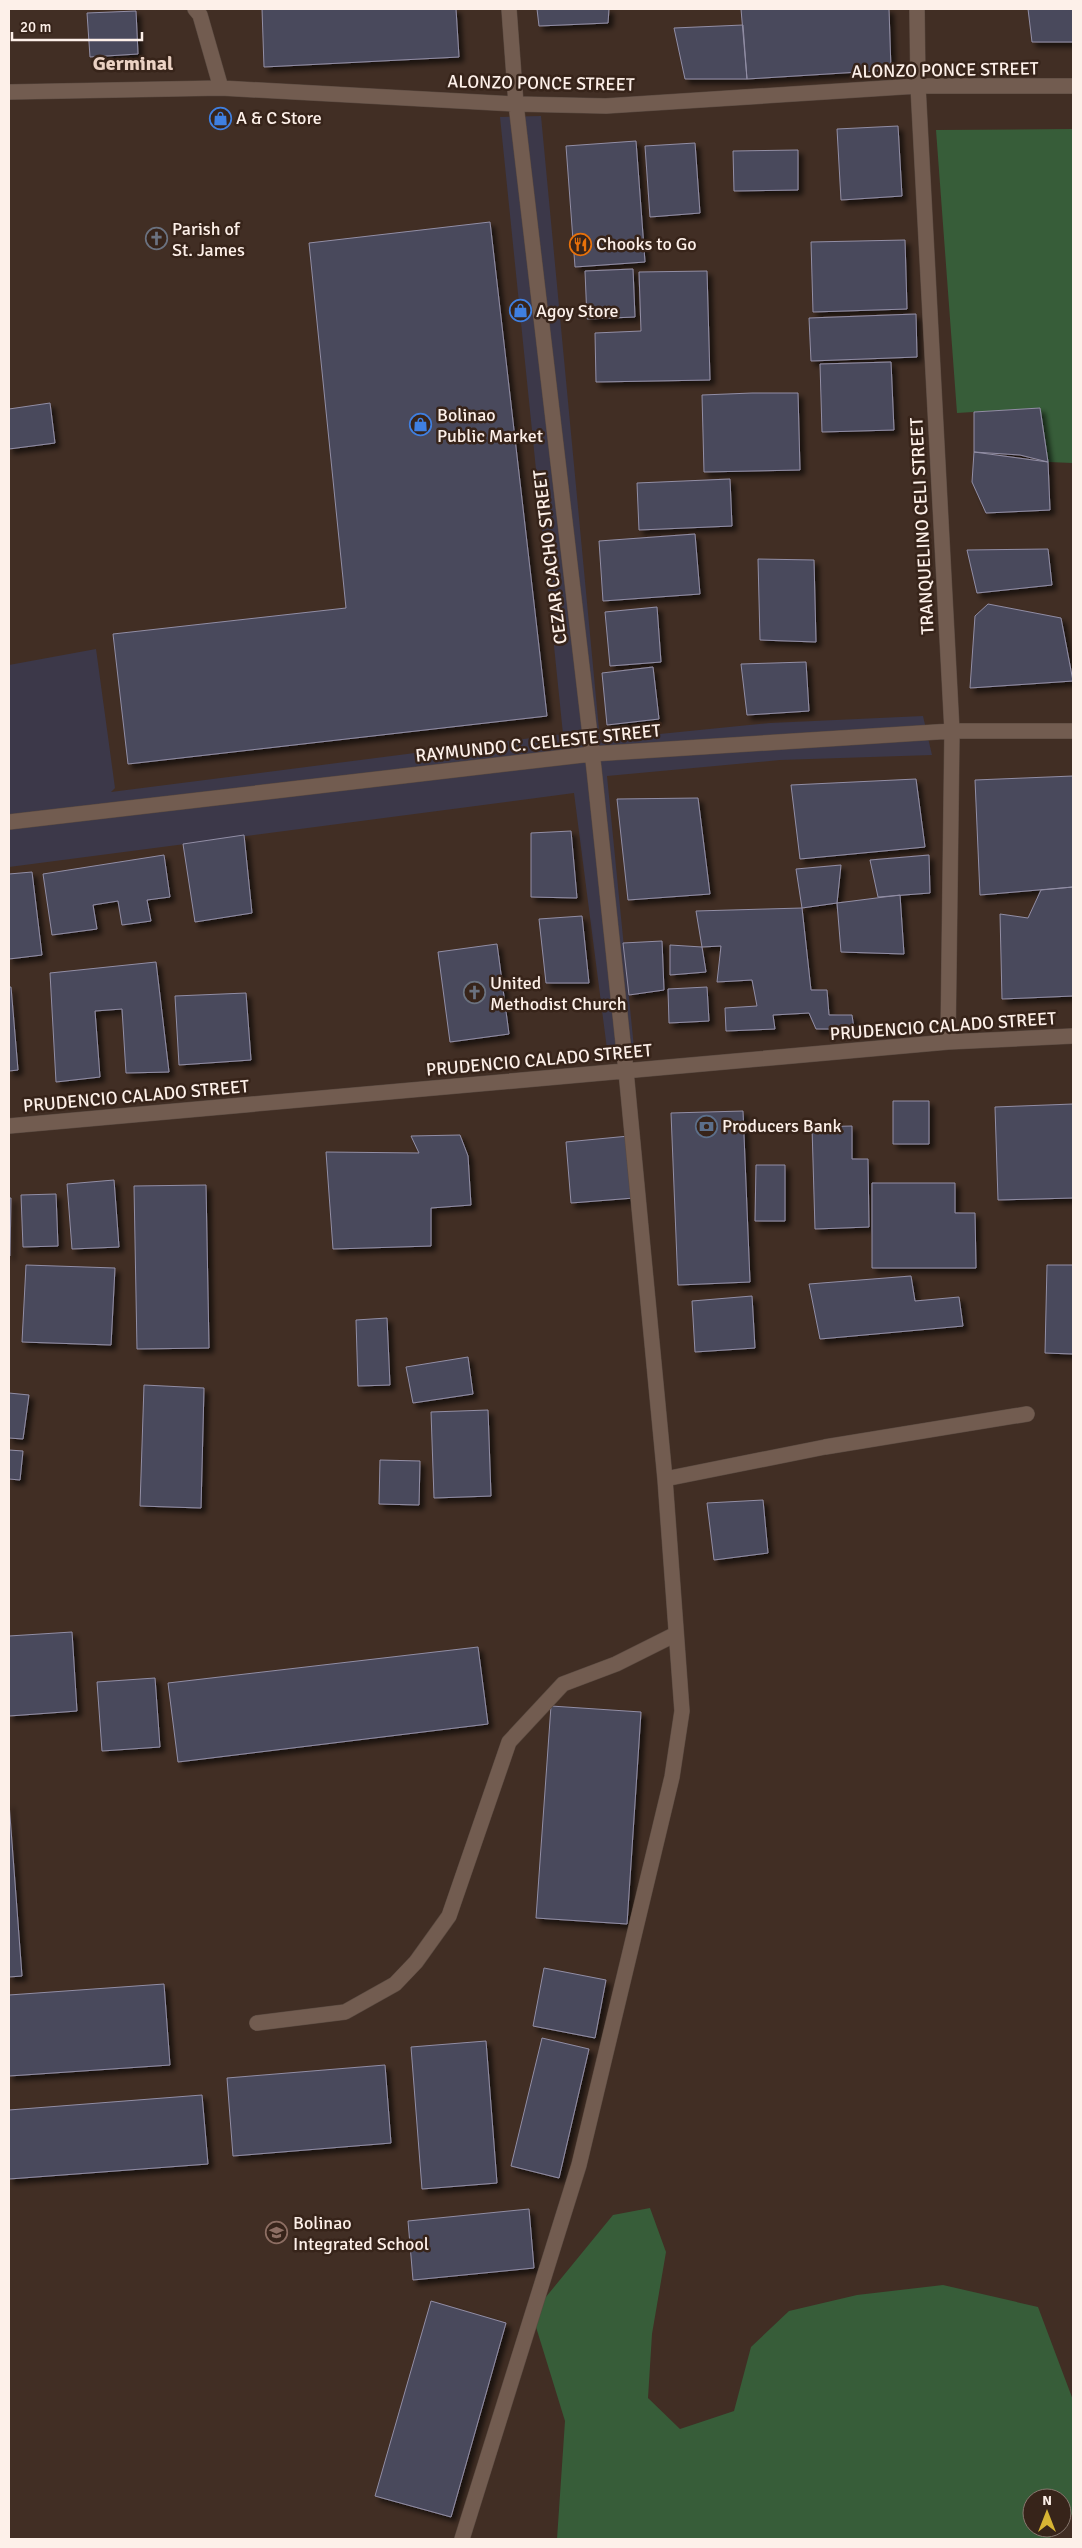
<svg xmlns="http://www.w3.org/2000/svg" width="1082" height="2548" font-family="Signika,sans-serif">
	<defs>
		<filter id="shadow"><feDropShadow dx="4.5" dy="4.5" stdDeviation="2.5" flood-color="#0009"/></filter>
	</defs>
	<rect width="100%" height="100%" fill="#412e24"/>
	<path fill="#3c3849" d="M541,116L600,740L770,723L923,716L932,755L780,760L607,776L634,1048L607,1049L574,793L9,867V665L96,649L115,788L111,792L563,734L500,117Z"/>
	<path fill="#375d39" d="M1073,129V463L1048,462L1040,408L957,413L936,130Z
		M650,2208L666,2252L652,2334L648,2398L680,2429L734,2411L751,2347L789,2311L857,2295L943,2285L1038,2307L1073,2400V2513L1062,2525V2498H1032V2528H1059L1049,2539H557L565,2421L532,2314L613,2215Z"/>
	<path fill="#4a485c" stroke="#918ea5" filter="url(#shadow)" d="M262,9H456L459,57L264,67Z
		M537,9H609L608,23L539,26Z
		M741,9H889L891,70L747,79Z
		M1028,9H1073V42H1032Z
		M136,11L138,54L90,57L87,13Z
		M743,25L747,79H685L674,28Z
		M898,126L902,196L841,200L837,129Z
		M636,141L645,262L575,267L566,146Z
		M695,143L700,213L650,217L645,146Z
		M798,150V190L734,191L733,151Z
		M490,222L547,716L128,764L113,634L346,608L309,243Z
		M905,240L907,309L813,312L811,242Z
		M633,269L635,317L587,319L585,271Z
		M707,271L710,380L596,382L595,333L641,331L639,272Z
		M916,314L917,357L811,361L809,318Z
		M891,362L894,430L822,432L820,364Z
		M752,393H798L800,470L704,472L702,395Z
		M50,403L55,443L9,449V409Z
		M1040,408L1048,462L1020,455L974,452V412Z
		M974,452L1048,462L1050,510L986,513L972,482Z
		M730,479L732,526L639,530L637,483Z
		M695,534L700,594L603,601L599,541Z
		M1048,549L1052,585L977,593L967,550Z
		M758,559L814,560L816,642L760,640Z
		M988,604L1061,618L1073,681L970,688L975,616Z
		M657,607L661,662L610,666L605,612Z
		M806,662L809,711L747,715L741,664Z
		M653,667L659,719L607,725L602,673Z
		M1073,776V887L980,895L975,780Z
		M916,779L925,847L800,859L791,785Z
		M698,798L710,894L628,900L617,799Z
		M571,831L577,898L531,897V833Z
		M244,835L252,913L195,922L183,844Z
		M164,855L170,897L147,900L151,921L122,925L118,901L93,905L97,929L52,935L43,874Z
		M929,855L930,893L878,897L870,860Z
		M841,865L837,903L802,908L796,869Z
		M32,872L42,955L9,959V874Z
		M1073,887V996L1002,999L1000,914L1028,918L1041,890Z
		M900,895L904,954L841,952L837,903Z
		M802,908L811,990H827L829,1015H852L854,1029H816L809,1013L773,1015L775,1029L726,1031L725,1008L757,1006L752,980L717,982L721,946L702,947L696,911Z
		M582,916L589,983H546L539,919Z
		M662,941L664,990L629,995L623,943Z
		M497,944L509,1034L450,1042L438,952Z
		M670,945L702,947L706,972L670,975Z
		M156,962L169,1072L126,1073L122,1009L95,1011L100,1077L56,1082L50,973Z
		M9,987H11L18,1070L9,1071Z
		M707,987L709,1021L669,1023L668,989Z
		M246,993L251,1060L179,1065L175,996Z
		M893,1101H929V1144H893Z
		M1073,1104V1198L998,1200L995,1107Z
		M743,1111L750,1282L678,1285L671,1113Z
		M852,1126V1159H868L869,1227L815,1229L812,1127Z
		M460,1135L468,1156L471,1205L431,1208V1246L333,1249L326,1152L419,1153L411,1136Z
		M629,1136L634,1198L571,1203L566,1142Z
		M756,1165H785V1221H755Z
		M114,1180L119,1247L72,1249L67,1184Z
		M872,1183H955V1213H975L976,1268H872Z
		M206,1185L209,1348L137,1349L134,1186Z
		M56,1194L58,1246L23,1247L21,1195Z
		M9,1198H11L10,1256H9Z
		M26,1265L115,1268L111,1345L22,1342Z
		M1047,1265H1073V1354L1045,1353Z
		M911,1276L915,1301L959,1297L963,1326L820,1339L809,1284Z
		M752,1296L755,1348L695,1352L692,1301Z
		M387,1318L390,1385L358,1386L356,1320Z
		M468,1357L473,1394L413,1403L406,1367Z
		M144,1385L204,1388L201,1508L140,1506Z
		M9,1393L29,1395L23,1439L9,1438Z
		M488,1410L491,1496L434,1498L431,1412Z
		M9,1450L23,1451L20,1480L9,1479Z
		M380,1460L420,1461L419,1505L379,1504Z
		M763,1500L768,1553L714,1560L707,1503Z
		M72,1632L77,1711L9,1716V1636Z
		M478,1647L488,1724L178,1762L168,1683Z
		M155,1678L160,1747L102,1751L97,1682Z
		M551,1706L641,1712L627,1924L536,1918Z
		M9,1803L22,1976L9,1977Z
		M544,1968L606,1980L595,2038L533,2026Z
		M164,1984L170,2065L9,2076V1995Z
		M542,2038L589,2049L559,2178L511,2166Z
		M486,2041L497,2183L422,2189L411,2047Z
		M385,2065L391,2143L233,2156L227,2078Z
		M202,2095L208,2164L9,2179V2110Z
		M529,2209L534,2268L413,2280L408,2221Z
		M431,2301L506,2323L451,2517L375,2496Z"/>
	<g fill="none" stroke-linecap="round" stroke-linejoin="round">
		<defs>
			<path id="minor" d="M195,9L200,15L221,88
				M917,9L918,86L952,731L948,1042
				M9,92L221,88L516,104L606,106L918,86H1073
				M9,822L592,754L952,731H1073
				M9,1126L948,1042L1073,1036
				M665,1479L825,1447L1027,1414
				M257,2023L345,2012L395,1984L416,1962L449,1916L509,1742L563,1684L616,1664L676,1634
				M462,2539L579,2165L672,1777L682,1711L665,1479L626,1071L594,769L516,104L509,9"/>
		</defs>
		<use href="#minor" stroke="#5a4a41" stroke-width="16"/>
		<use href="#minor" stroke="#725c50" stroke-width="15"/>
	</g>
	<defs>
		<symbol id="shop-ring" viewBox="-11 -11 22 22"><circle r="9.5" fill="#37241a" stroke="#3f7fe0" stroke-width="1.5"/><path d="M-5-2.5h2.3a2.7 3.5 0 0 1 5.4 0H5L5.5 6h-11ZM-1.5-2.5h3a1.5 2.3 0 0 0-3 0Z" fill="#3f7fe0"/></symbol>
		<symbol id="church-ring" viewBox="-11 -11 22 22"><circle r="9.5" fill="#37241a" stroke="#6b7280" stroke-width="1.5"/><path d="M-1.2-6h2.4v3.5h3.3v2.4h-3.3V6h-2.4V-.1h-3.3v-2.4h3.3Z" fill="#6b7280"/></symbol>
		<symbol id="restaurant-ring" viewBox="-11 -11 22 22"><circle r="9.5" fill="#37241a" stroke="#e8710a" stroke-width="1.5"/><path d="M-5-6h1v4h1v-4h1v4h1v-4h1v5L-1.5 .5V6h-2V.5L-5-1ZM5-6V6H3V1.5H1.5Q1.5-4 5-6Z" fill="#e8710a"/></symbol>
		<symbol id="bank-ring" viewBox="-11 -11 22 22"><circle r="9.5" fill="#37241a" stroke="#5c6f8a" stroke-width="1.5"/><path d="M-6-4H6V4H-6ZM0-2.3a2.3 2.3 0 1 0 0 4.6a2.3 2.3 0 1 0 0-4.6Z" fill="#5c6f8a"/></symbol>
		<symbol id="school-ring" viewBox="-11 -11 22 22"><circle r="9.5" fill="#37241a" stroke="#8d6e63" stroke-width="1.5"/><path d="M0-5L7-2L0 1L-7-2ZM-4 1L0 2.5L4 1V4Q0 6-4 4Z" fill="#8d6e63"/></symbol>
	</defs>
	<g fill-rule="evenodd">
		<use href="#shop-ring" x="208" y="106" width="25" height="25"/>
		<use href="#church-ring" x="144" y="226" width="25" height="25"/>
		<use href="#restaurant-ring" x="568" y="232" width="25" height="25"/>
		<use href="#shop-ring" x="508" y="298" width="25" height="25"/>
		<use href="#shop-ring" x="408" y="412" width="25" height="25"/>
		<use href="#church-ring" x="462" y="980" width="25" height="25"/>
		<use href="#bank-ring" x="694" y="1114" width="25" height="25"/>
		<use href="#school-ring" x="264" y="2220" width="25" height="25"/>
	</g>
	<g text-anchor="middle" stroke-width="5" stroke-linejoin="round" paint-order="stroke">
		<g font-size="18" fill="#fdf0e9" stroke="#37241a">
			<text transform="translate(945 70) rotate(-1)" y="6">ALONZO PONCE STREET</text>
			<text transform="translate(541 83) rotate(1)" y="6">ALONZO PONCE STREET</text>
			<text transform="translate(922 526) rotate(-93)" y="6">TRANQUELINO CELI STREET</text>
			<text transform="translate(550 557) rotate(-97)" y="6">CEZAR CACHO STREET</text>
			<text transform="translate(538 743) rotate(-6)" y="6">RAYMUNDO C. CELESTE STREET</text>
			<text transform="translate(943 1026) rotate(-4)" y="6">PRUDENCIO CALADO STREET</text>
			<text transform="translate(539 1060) rotate(-5)" y="6">PRUDENCIO CALADO STREET</text>
			<text transform="translate(136 1096) rotate(-5)" y="6">PRUDENCIO CALADO STREET</text>
		</g>
		<g font-size="18" fill="#fdf0e9" stroke="#37241a" text-anchor="start">
			<text x="236" y="124">A &amp; C Store</text>
			<text x="172" y="235">Parish of<tspan x="172" dy="21">St. James</tspan></text>
			<text x="596" y="250">Chooks to Go</text>
			<text x="536" y="317">Agoy Store</text>
			<text x="437" y="421">Bolinao<tspan x="437" dy="21">Public Market</tspan></text>
			<text x="490" y="989">United<tspan x="490" dy="21">Methodist Church</tspan></text>
			<text x="722" y="1132">Producers Bank</text>
			<text x="293" y="2229">Bolinao<tspan x="293" dy="21">Integrated School</tspan></text>
		</g>
		<g font-size="20" font-weight="bold" fill="#ebd2c4" stroke="#37241a">
			<text x="133" y="70">Germinal</text>
		</g>
	</g>
	<rect width="1082" height="2548" fill="none" stroke="#fdf0e9" stroke-width="20"/>
	<g transform="translate(1047 2513)"><circle r="24" fill="#37241a" stroke="#86766d"/>
	<path d="M0-4L9 19L0 12L-9 19Z" fill="#d7b434"/>
	<text y="-8" font-size="14" font-weight="bold" text-anchor="middle" fill="#fdf0e9">N</text>
	</g>
	<path d="M12 32v8h130v-8" fill="none" stroke="#fdf0e9" stroke-width="2.5"/>
	<text x="20" y="32" font-size="15" fill="#fdf0e9" stroke="#37241a" stroke-width="4" paint-order="stroke">20 m</text>
</svg>
